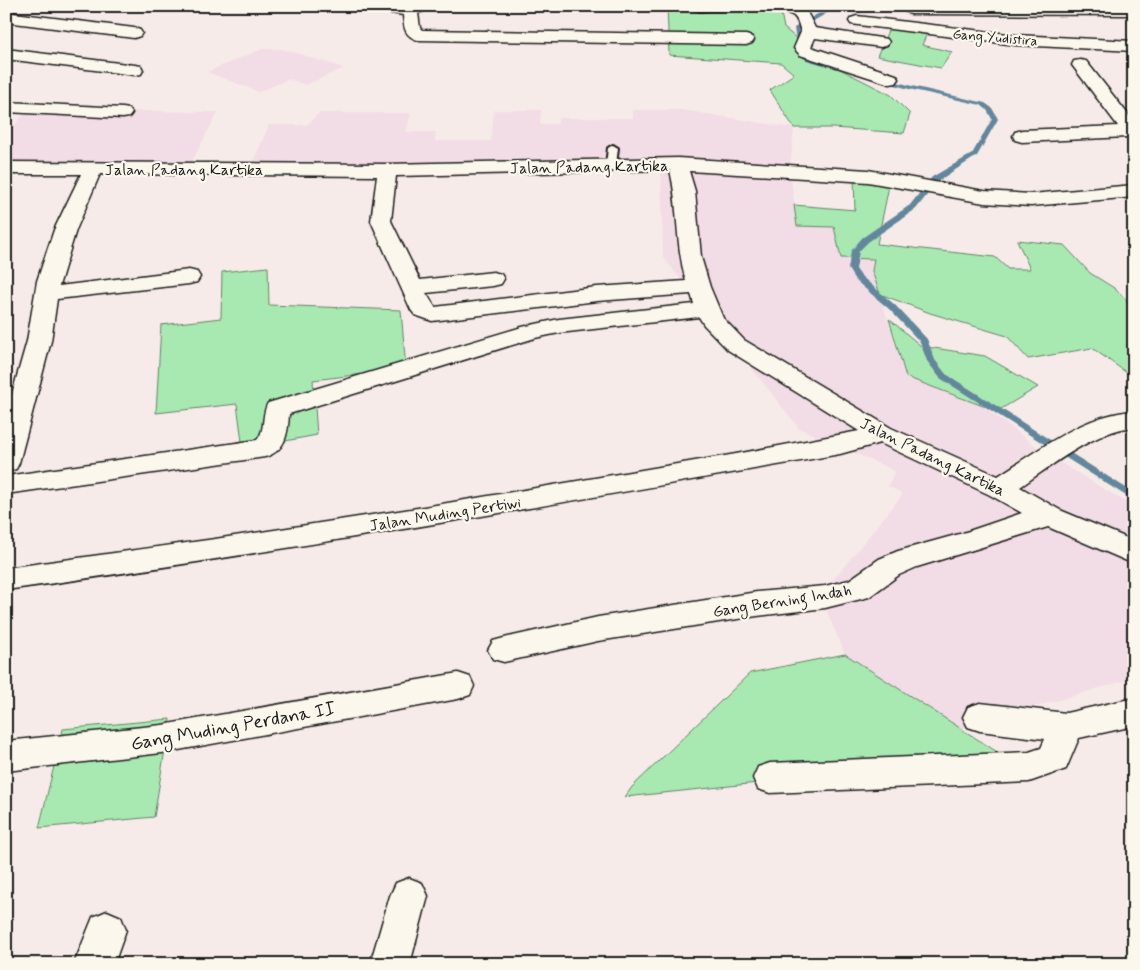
<svg xmlns="http://www.w3.org/2000/svg" width="1140" height="970" font-family="Mynerve,sans-serif">
	<rect width="100%" height="100%" fill="#f7ebe9"/>
	<filter id="ink" filterUnits="userSpaceOnUse"><feTurbulence type="fractalNoise" baseFrequency=".02" numOctaves="2"/><feDisplacementMap in="SourceGraphic" scale="10" xChannelSelector="R" yChannelSelector="G"/><feConvolveMatrix kernelMatrix="1 2 1 2 8 2 1 2 1" color-interpolation-filters="sRGB"/></filter>
	<g filter="url(#ink)">
		<path fill="#f2dce5" d="M262,49H283L344,68L306,85L289,79L259,92L207,72Z
			M27,110L218,112L188,169L6,173V126H14Z
			M494,110H541L540,124H558V118H633V110H682L794,128L790,170L797,225L834,227L874,259L872,271L906,377L983,406L1046,454L1134,507V543L1111,552L1134,566V678L959,729L845,654L820,596L903,494L888,486L895,471L799,428L663,257L661,164L251,167L269,125H307L319,113H411L406,132H436L435,141H491Z"/>
		<path fill="#a8e9b2" stroke="#628267" d="M667,6L780,8L784,28L824,61L891,95L910,114L904,133L833,128H794L770,90L794,74L781,63L669,55Z
			M890,26L928,31L922,45L952,52L941,68L877,56Z
			M854,177L890,181L877,244L995,257L1008,269H1030L1017,240L1064,245L1090,273L1114,288L1134,307V378L1092,348L1028,359L1007,336L930,313L880,294L872,271L874,259L841,258L834,227L797,226L794,205L855,210Z
			M268,267L269,305L401,310L406,369L313,380L317,435L243,449L237,404L156,413L161,325L221,318L222,272Z
			M889,319L921,346L985,356L1038,387L1001,409L983,406L906,377Z
			M845,654L1005,757L625,797L632,787L750,673Z
			M170,719L154,817L39,828L63,729Z"/>
		<g fill="none" stroke-linecap="round" stroke-linejoin="round">
			<path fill="#62879c" fill-rule="evenodd" d="M831,6H839L800,29L804,52L810,58L912,86L985,103L992,108L998,119L977,156L938,181L916,209L868,242L859,251L856,269L861,276L895,305L927,339L935,360L946,374L1134,493V501L940,378L927,361L920,342L889,309L855,280L848,269L851,251L862,238L910,205L932,177L972,154L992,119L987,110L981,105L909,89L806,60L798,53L794,28Z"/>
			<defs>
				<path id="lane" d="M613,145L618,148L616,165L611,168L606,165L608,148Z"/>
				<path id="street" d="M366,6H433L431,9L418,13L420,28L422,30L746,35L752,37L754,40L752,43L746,45L418,40C404,36 404,27 403,15L368,9Z
					M692,6H797L807,12L815,28L887,39L889,42L887,45L881,47L815,38L811,47L896,75L899,79L896,83L890,84L800,55L794,48L801,32C799,26 798,18 792,15C776,6 719,10 699,11L694,9Z
					M905,6H1134V15L911,14L906,12L903,9Z
					M6,12L134,28L140,30L142,33L140,36L134,38L6,22Z
					M857,16L1016,35L1134,41V51L1016,45L851,24L849,21L851,18Z
					M6,49L135,65L141,66L143,70L141,74L135,75L6,59Z
					M1080,60L1086,61L1134,122V140L1127,137L1022,142L1015,140L1013,136L1015,132L1022,130L1118,126L1072,65L1074,61Z
					M6,102L123,108L129,109L132,113L129,117L123,118L6,112Z
					M678,158L868,170L984,191L1031,194L1134,185V197L1031,206L984,203L868,182L689,171L695,191L701,257L710,287L723,318L744,340L891,428L998,476C1039,450 1084,414 1134,411V427C1096,430 1051,466 1020,487L1060,510L1134,541V564L1048,527L917,567L899,575L869,597L825,608L757,616L598,641L504,662L493,659L488,650L493,641L504,638L598,617L757,592L825,586L849,580L879,559L898,551L963,533L1022,513L990,495L880,443L840,454C563,503 285,551 6,590V568L215,539L424,507L736,454L859,431L728,350L704,325L699,317L559,333L535,338L289,414C288,433 286,451 265,457L6,494V476L257,440C266,430 261,414 268,403L522,327L559,319L694,304L691,294L597,301L432,321L415,315L411,310L371,221L377,176L100,174L76,230L59,286L189,270L197,272L200,277L197,282L189,284L57,299L51,341L19,463L16,469L6,472V415L27,341L37,281L54,230L81,174H6V162L387,164ZM670,170C679,208 675,243 686,281L597,287L435,307L426,293L493,286L501,284L504,279L501,274L493,272L420,280L391,221L396,176Z
					M458,673L470,677L474,686L470,695L458,699L162,753L6,771V741L162,725Z
					M1134,698V726L1079,738L1066,769L1029,782L770,793L758,789L753,778L758,767L770,763L1029,752L1041,748L1045,739L980,731L968,727L963,717L968,707L980,703L1066,713Z
					M409,878L422,883L428,896L410,964H370L390,896L396,883Z
					M107,911L121,917L126,930L114,964H74L93,917Z"/>
			</defs>
			<use href="#lane" stroke="#1c1c1c" stroke-width="4"/>
			<use href="#street" stroke="#1c1c1c" stroke-width="3"/>
			<use href="#lane" fill="#fbf7ec" fill-rule="evenodd"/>
			<use href="#street" fill="#fbf7ec" fill-rule="evenodd"/>
		</g>
	</g>
	<g text-anchor="middle" stroke-width="4.5" stroke-linejoin="round" paint-order="stroke">
		<g font-size="14" fill="#1c1c1c" stroke="#fbf7ec">
			<text transform="translate(995 37) rotate(5)" y="5">Gang Yudistira</text>
		</g>
		<g font-size="16" fill="#1c1c1c" stroke="#fbf7ec">
			<text transform="translate(589 166) rotate(-1)" y="6">Jalan Padang Kartika</text>
			<text x="184" y="175">Jalan Padang Kartika</text>
			<text transform="translate(933 456) rotate(26)" y="6">Jalan Padang Kartika</text>
			<text transform="translate(445 513) rotate(-9)" y="6">Jalan Muding Pertiwi</text>
			<text transform="translate(782 600) rotate(-9)" y="6">Gang Berning Indah</text>
		</g>
		<g font-size="19" fill="#1c1c1c" stroke="#fbf7ec">
			<text transform="translate(233 725) rotate(-10)" y="7">Gang Muding Perdana II</text>
		</g>
	</g>
	<rect width="1140" height="970" fill="none" stroke="#fbf7ec" stroke-width="25"/>
	<rect x="12" y="12" width="1115" height="945" fill="none" stroke="#1c1c1c" stroke-width="2" filter="url(#ink)"/>
</svg>
